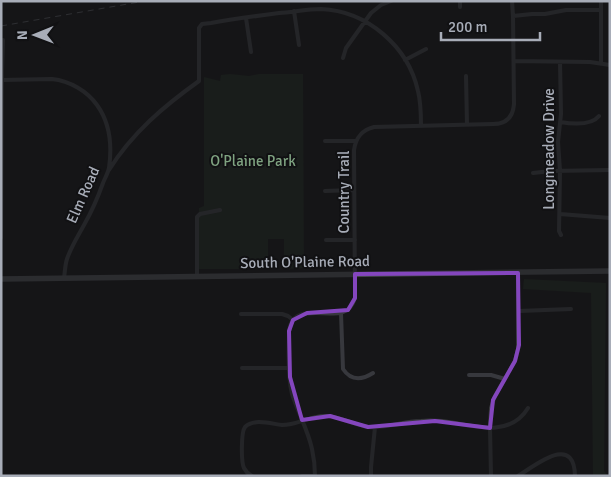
<svg xmlns="http://www.w3.org/2000/svg" width="611" height="477" font-family="Signika,sans-serif">
	<rect width="100%" height="100%" fill="#161618"/>
	<path fill="#1e261f" d="M230,74L249,76L259,74H303L304,268L284,269V239H268V269H199V208L204,206V77L220,81L221,75Z
		M524,279L606,283L604,471L608,476H593L591,293L523,289Z"/>
	<g fill="none" stroke-linecap="round" stroke-linejoin="round">
		<path stroke="#37383d" stroke-width="4" d="M460,1V7
			M601,1V63
			M294,11L299,45
			M513,16L532,14H545L566,10H601
			M246,18L251,52
			M343,58L346,48L371,13L381,5L391,1
			M405,60L426,49
			M514,61L590,62L610,65
			M560,62L561,114L558,142L560,171L559,231L561,235
			M466,76L467,125
			M2,80L52,79C70,81 87,91 97,105C110,123 112,147 109,168C108,173 105,178 103,183C98,197 92,211 84,225C78,236 71,247 67,259C65,265 65,272 64,278
			M560,122C572,124 591,126 599,116
			M325,141H356
			M109,170C132,133 164,106 199,81V28L202,24L211,23C234,19 256,16 279,13C293,12 307,9 321,9C367,11 408,46 418,91C421,103 421,114 421,126
			M533,173L551,171L610,170
			M325,191L354,190
			M560,214L610,218
			M1,238L2,70L3,40
			M326,240H355
			M197,276V217L200,214L220,210
			M519,311L571,309
			M341,313L343,369C351,381 362,380 373,373
			M241,314H282L288,316L293,320
			M242,368H289
			M469,375H491L505,379
			M252,476C248,474 246,472 244,468C241,462 241,432 245,427C254,418 272,424 282,425C298,425 310,415 327,416C341,417 354,425 368,427C385,429 403,421 421,421C432,420 444,421 455,423C480,428 512,435 528,408
			M302,476H315
			M315,476C315,467 314,458 312,449C308,430 298,413 292,394C287,375 289,352 289,333C290,302 326,318 343,312C350,310 353,304 355,298L354,150C356,137 362,130 374,127L493,124C506,124 513,117 514,104L513,16L512,1
			M371,476V467L375,427
			M491,476L490,428L491,408L495,396L515,361L518,349V273
			M518,476C536,465 574,433 575,476"/>
		<path stroke="#45474d" stroke-width="5.5" d="M1,279L610,271"/>
		<path stroke="#4a4c52" stroke-width="1" stroke-dasharray="6 5" stroke-linecap="butt" d="M1,26L145,1"/>
	</g>
	<path d="M0 0H611V477H0ZM518,273L519,345L515,361L493,400L490,428L435,421L368,427L330,416L302,420L290,377L289,331L293,320L307,313L348,310L355,298V274Z" fill="#161618" fill-opacity=".55" fill-rule="evenodd"/>
	<path fill="none" stroke="#8446be" stroke-width="4" stroke-linejoin="round" d="M518,273L519,345L515,361L493,400L490,428L435,421L368,427L330,416L302,420L290,377L289,331L293,320L307,313L348,310L355,298V274Z"/>
	<g text-anchor="middle" stroke-width="4" stroke-linejoin="round" paint-order="stroke">
		<g font-size="15" fill="#a8adb8" stroke="#111113">
			<text transform="translate(549 149) rotate(-90)" y="5">Longmeadow Drive</text>
			<text transform="translate(344 192) rotate(-90)" y="5">Country Trail</text>
			<text transform="translate(83 195) rotate(-66)" y="5">Elm Road</text>
			<text transform="translate(305 262) rotate(-1)" y="5">South O'Plaine Road</text>
		</g>
		<g font-size="15" fill="#7fa381" stroke="#111113">
			<text x="253" y="166">O'Plaine Park</text>
		</g>
	</g>
	<rect width="611" height="477" fill="none" stroke="#a8adb8" stroke-width="5"/>
	<g transform="translate(35 35) rotate(269)" stroke="#111113" stroke-width="4" paint-order="stroke">
	<path d="M0-4L9 19L0 12L-9 19Z" fill="#a8adb8"/>
	<text y="-8" font-size="14" font-weight="bold" text-anchor="middle" fill="#a8adb8">N</text>
	</g>
	<path d="M441 32v8h99v-8" fill="none" stroke="#a8adb8" stroke-width="2.5"/>
	<text x="448" y="32" font-size="15" fill="#a8adb8" stroke="#111113" stroke-width="4" paint-order="stroke">200 m</text>
</svg>
